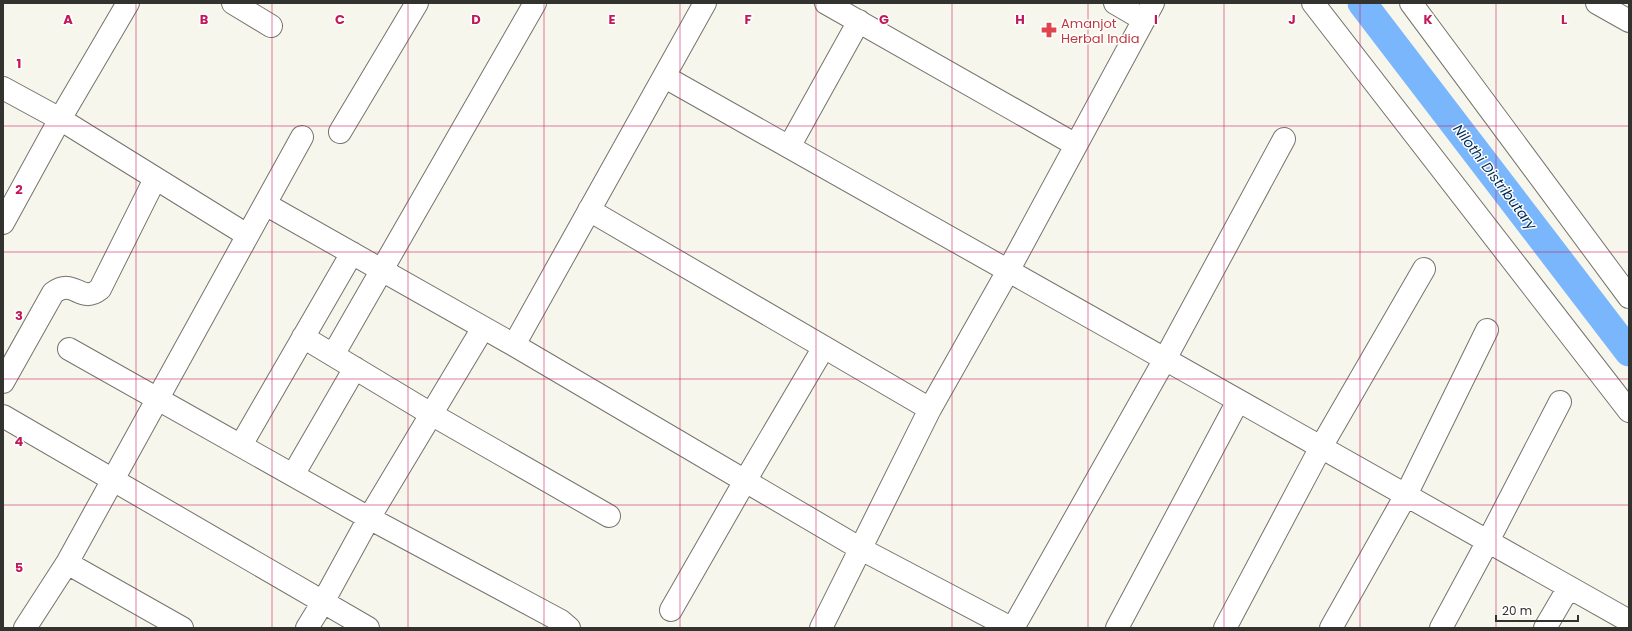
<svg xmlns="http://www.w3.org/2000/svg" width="1632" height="631" font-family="Poppins,sans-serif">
	<rect width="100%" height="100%" fill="#f7f6ed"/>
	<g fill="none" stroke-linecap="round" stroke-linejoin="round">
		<path stroke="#79b6fc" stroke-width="29" d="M1362,3L1629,352"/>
		<defs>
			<path id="street" d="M233,3L271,26
				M826,3L1076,145
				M1115,3L1144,20
				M665,77L1629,621
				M3,88L60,119L247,235
				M340,132L417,3
				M789,147L859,21
				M265,204L302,137
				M589,210L930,409
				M3,223L60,119L128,3
				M303,337L431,414L609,516
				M514,345L705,3
				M69,349L369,518L561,621L569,628
				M333,355L535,3
				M3,382L53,293C75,277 80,305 100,289L155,179
				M3,416L368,628
				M241,445L352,253
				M293,475L355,368
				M671,610L745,481L824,347
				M25,628L67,563
				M182,628L67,563L265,204L514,345L861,549L1011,628
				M307,628L323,602L369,518L483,328
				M821,628L930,409L1008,271L1153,3
				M1013,628L1165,359L1284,139
				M1117,628L1238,401
				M1225,628L1321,447L1424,269
				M1331,628L1406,495L1487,330
				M1441,628L1488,541L1560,402
				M1545,628L1569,587"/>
			<path id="secondary" d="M1313,3L1629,411
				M1411,3L1629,297
				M1597,3L1629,21"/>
		</defs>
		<use href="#street" stroke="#75736c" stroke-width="24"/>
		<use href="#secondary" stroke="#75736c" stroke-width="24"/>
		<use href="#street" stroke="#fff" stroke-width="22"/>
		<use href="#secondary" stroke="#fff" stroke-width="22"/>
	</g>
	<path fill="none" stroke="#c2185b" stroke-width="1" stroke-opacity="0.55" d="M136,3V628M272,3V628M408,3V628M544,3V628M680,3V628M816,3V628M952,3V628M1088,3V628M1224,3V628M1360,3V628M1496,3V628M3,126H1629M3,252H1629M3,379H1629M3,505H1629"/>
	<defs>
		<symbol id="pharmacy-bare" viewBox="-9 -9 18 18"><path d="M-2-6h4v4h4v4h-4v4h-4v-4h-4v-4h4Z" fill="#e0444e" stroke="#fff" stroke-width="2.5" paint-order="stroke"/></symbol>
	</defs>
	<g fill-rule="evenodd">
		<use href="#pharmacy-bare" x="1038" y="19" width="22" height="22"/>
	</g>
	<g text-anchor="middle" stroke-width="3" stroke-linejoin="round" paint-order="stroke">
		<g font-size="13" fill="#be3a42" stroke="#fff" text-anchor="start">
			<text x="1061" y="28">Amanjot<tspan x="1061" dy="15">Herbal India</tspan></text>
		</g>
		<g font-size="14" font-style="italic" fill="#002a55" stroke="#fff">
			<text transform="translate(1495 177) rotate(53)" y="5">Nilothi Distributary</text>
		</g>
	</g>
	<g font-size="13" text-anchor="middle" font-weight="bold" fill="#c2185b" stroke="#fff" stroke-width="3" stroke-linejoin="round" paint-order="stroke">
		<text x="68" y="24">A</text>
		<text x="204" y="24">B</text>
		<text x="340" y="24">C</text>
		<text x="476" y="24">D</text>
		<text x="612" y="24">E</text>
		<text x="748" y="24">F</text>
		<text x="884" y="24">G</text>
		<text x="1020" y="24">H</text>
		<text x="1156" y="24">I</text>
		<text x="1292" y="24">J</text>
		<text x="1428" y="24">K</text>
		<text x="1564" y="24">L</text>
		<text x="19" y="68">1</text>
		<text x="19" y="194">2</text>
		<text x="19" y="320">3</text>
		<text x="19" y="446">4</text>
		<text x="19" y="572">5</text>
	</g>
	<rect width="1632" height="631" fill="none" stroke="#32322f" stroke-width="8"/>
	<path d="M1496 615v6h82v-6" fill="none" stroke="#32322f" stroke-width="2"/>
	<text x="1502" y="615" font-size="12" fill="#32322f" stroke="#ffffff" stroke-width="3" paint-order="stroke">20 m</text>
</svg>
